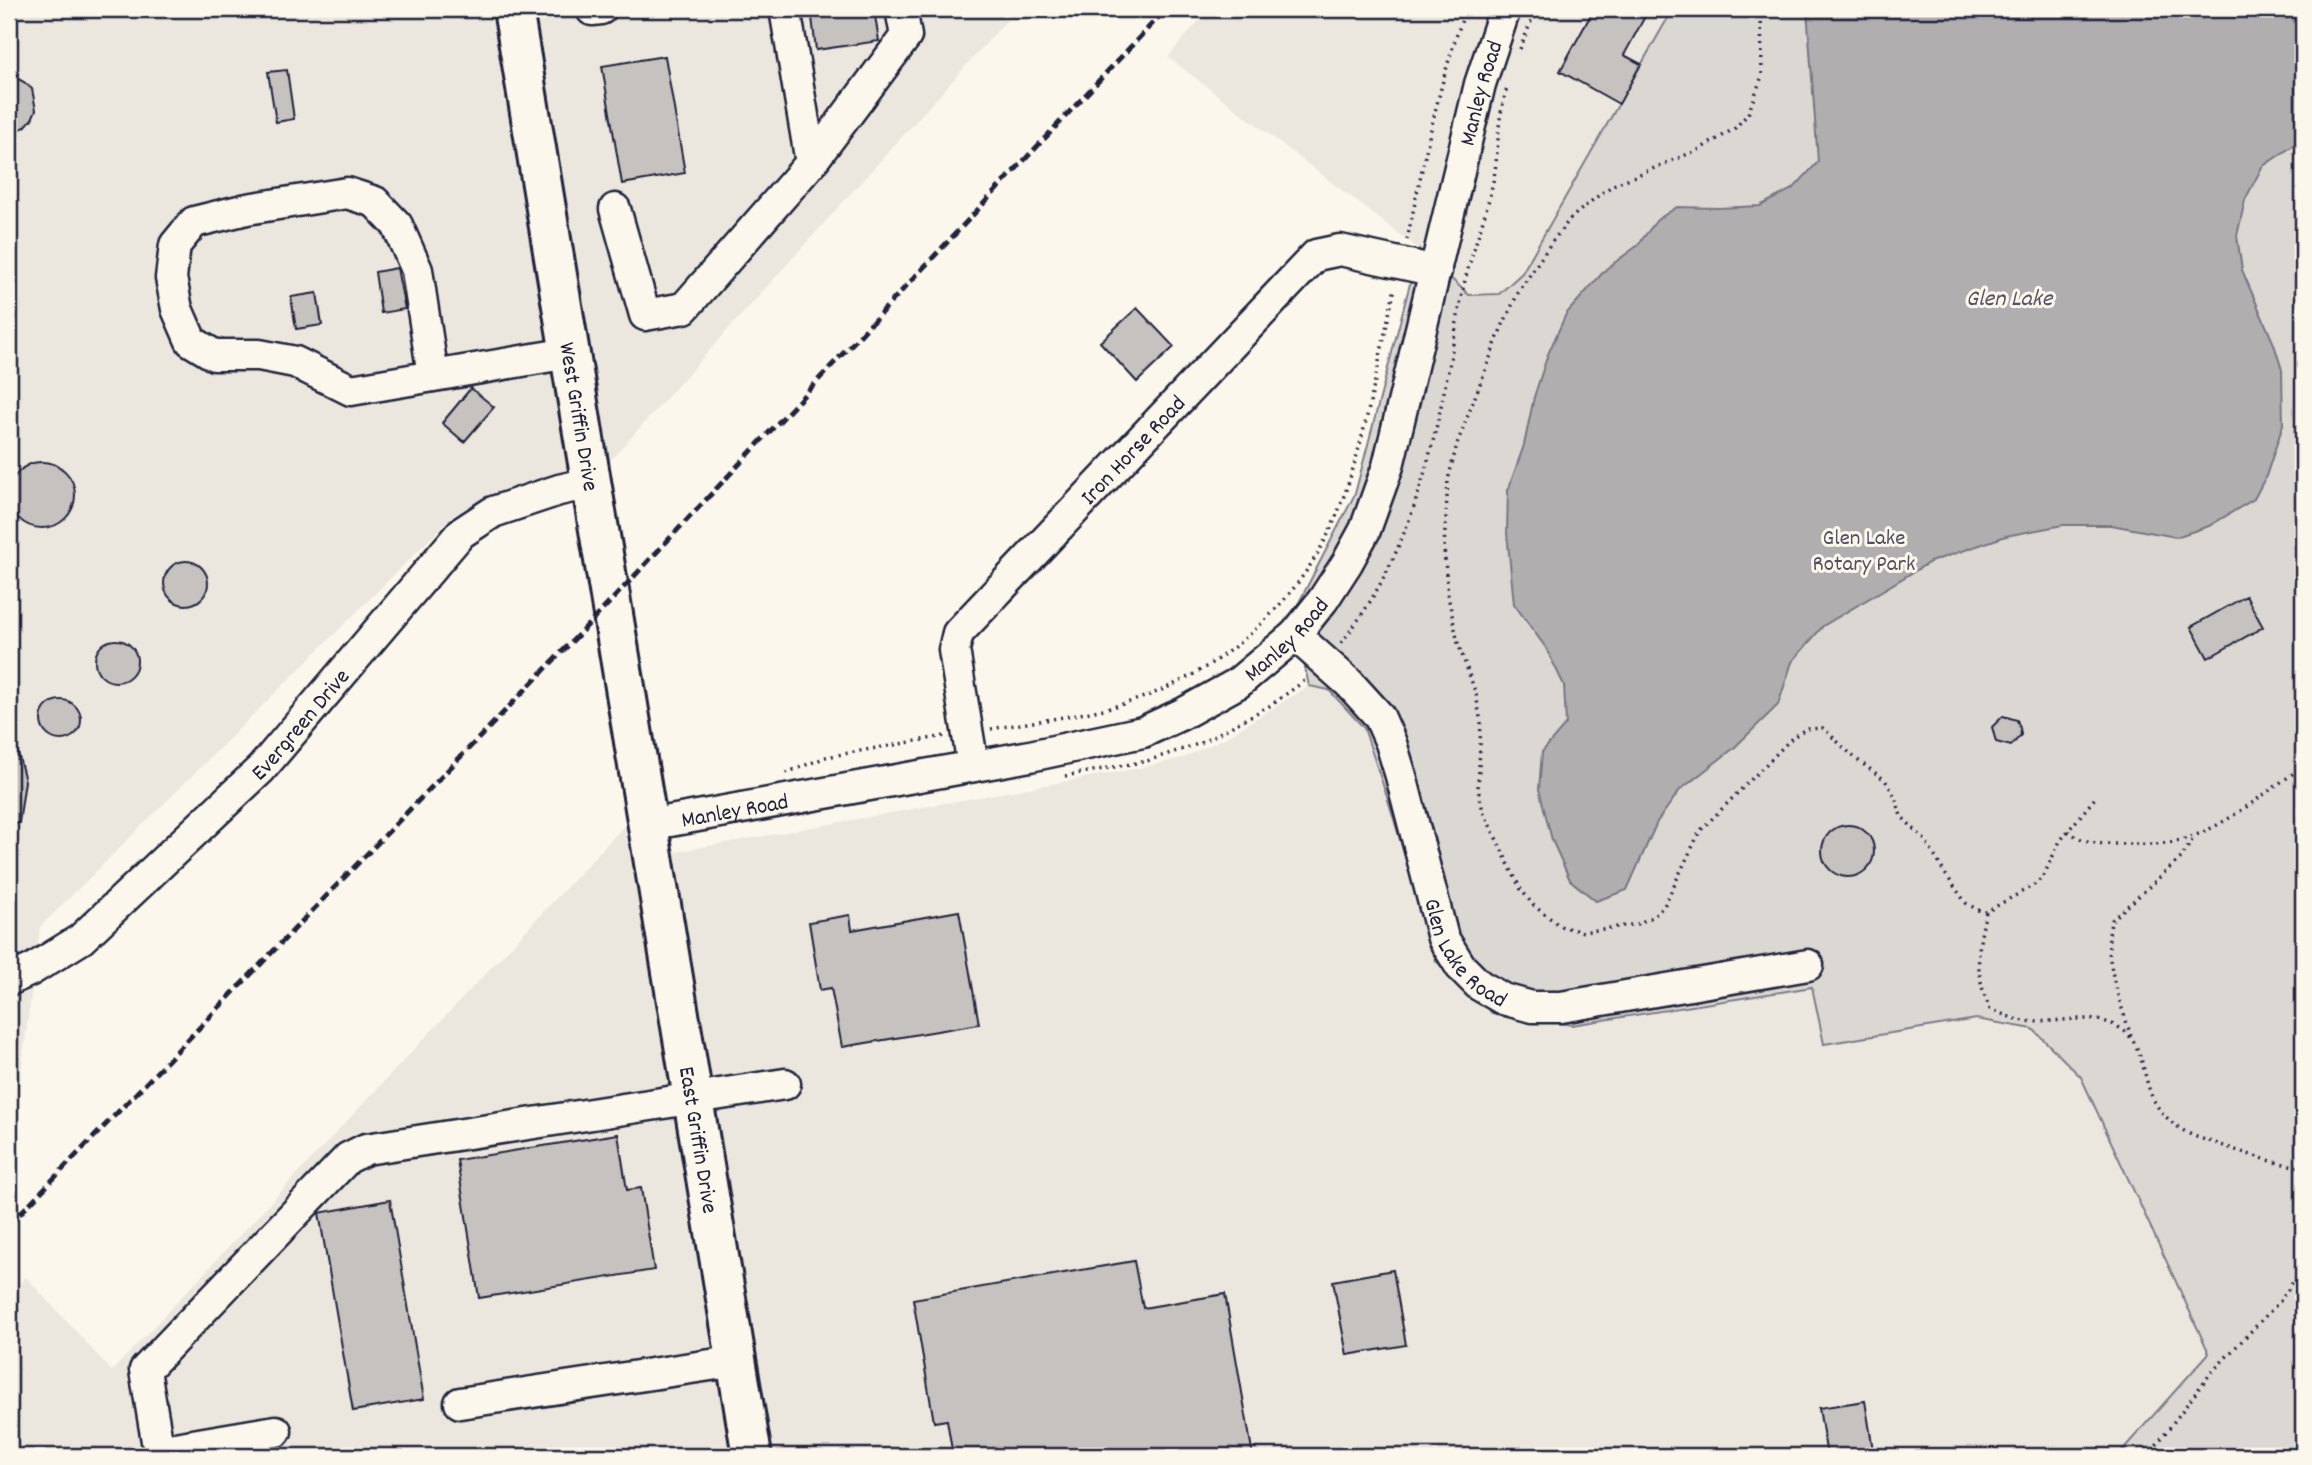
<svg xmlns="http://www.w3.org/2000/svg" width="2312" height="1465" font-family="Dekko,sans-serif">
	<rect width="100%" height="100%" fill="#fbf7ec"/>
	<filter id="ink" filterUnits="userSpaceOnUse"><feTurbulence type="fractalNoise" baseFrequency=".0143" numOctaves="2"/><feDisplacementMap in="SourceGraphic" scale="14" xChannelSelector="R" yChannelSelector="G"/><feConvolveMatrix kernelMatrix="1 2 1 2 8 2 1 2 1" color-interpolation-filters="sRGB"/></filter>
	<g filter="url(#ink)">
		<path fill="#ebe7df" d="M9,9H1017L590,483L522,496L455,514L40,927L9,1165Z
			M1209,9H1673L1523,273L1499,294L1469,295L1419,249L1168,57Z
			M1309,686L1329,690L1364,728L1390,806L1572,1025L1813,987L1825,1044L1976,1019L2033,1029L2081,1077L2209,1353L2117,1456H9V1296L26,1277L112,1371L625,825L722,1390L653,856L1145,767L1185,757L1223,739Z"/>
		<path fill="#dbd8d3" stroke="#7e7d87" stroke-width="2" d="M1673,9H2303V1456H2117L2209,1353L2081,1077L2033,1029L1976,1019L1824,1044L1812,987L1572,1025L1492,1013L1436,961L1390,806L1364,728L1329,690L1309,686L1293,614L1355,494L1419,249L1469,295L1499,294L1522,273Z"/>
		<path fill="#b1aeb0" stroke="#787681" stroke-width="2" d="M1807,9H2303V135L2297,143L2262,167L2245,200L2237,236L2242,270L2274,344L2282,370L2283,425L2266,476L2254,499L2209,526L2176,537L2111,525H2063L2006,536L1930,562L1823,626L1792,662L1778,705L1734,748L1680,790L1657,822L1627,890L1596,901L1570,880L1552,840L1539,789L1542,752L1566,724L1564,685L1546,648L1514,604L1507,533L1508,490L1524,445L1534,397L1548,354L1566,314L1606,269L1637,246L1657,220L1677,207L1718,208L1760,206L1794,188L1818,162Z"/>
		<path fill="#c6c2c0" stroke="#22223b" stroke-width="2" d="M811,9H874L879,41L816,50Z
			M1594,9H1649L1624,55L1641,64L1619,104L1560,71Z
			M665,56L685,173L622,184L602,66Z
			M287,70L294,119L276,122L268,72Z
			M9,74L24,82L32,89L36,110L32,119L25,127L9,134Z
			M397,268L405,309L381,313L375,272Z
			M317,293L322,325L296,329L291,297Z
			M1137,308L1174,347L1137,382L1100,342Z
			M471,388L494,407L464,442L442,423Z
			M9 495a33 33 0 1 1 66 0a33 33 0 1 1-66 0Z
			M164 583a22 22 0 1 1 44 0a22 22 0 1 1-44 0Z
			M2246,596L2263,627L2208,658L2191,627Z
			M95 661a21 21 0 1 1 42 0a21 21 0 1 1-42 0Z
			M41 720a20 20 0 1 1 40 0a20 20 0 1 1-40 0Z
			M2003,716L2017,720L2020,728L2021,735L2011,746L1996,742L1992,727Z
			M15,741L25,781L19,823H9V742Z
			M1822 851a26 26 0 1 1 52 0a26 26 0 1 1-52 0Z
			M959,911L979,1024L842,1047L831,988L820,990L809,922L850,915L852,930Z
			M618,1134L627,1190L641,1188L654,1270L479,1298L457,1160Z
			M390,1200L424,1399L353,1411L319,1213Z
			M1134,1261L1143,1308L1225,1294L1253,1456H953L947,1420L934,1422L913,1299Z
			M1393,1270L1406,1345L1347,1355L1333,1281Z
			M1865,1401L1874,1456H1827L1819,1408Z"/>
		<g fill="none" stroke-linecap="round" stroke-linejoin="round">
			<defs>
				<g id="minor">
					<path d="M785,9L811,163"/>
					<path d="M592,10L601,9"/>
					<path d="M615,209L645,315L684,308L811,163L906,36L901,9"/>
					<path d="M433,376L417,270L397,225L375,202L347,193L247,209L194,222L175,245L171,278L177,309L191,341L214,355H259L295,362L351,390L569,353"/>
					<path id="s1" d="M1295,635L1349,683L1379,716L1391,743L1401,776L1443,938L1461,967L1479,985L1503,999L1532,1007H1561L1808,965"/>
					<path id="s2" d="M973,766L954,650L958,633L1316,255L1340,250L1436,271"/>
					<path id="s3" d="M648,825L1030,756L1143,732L1182,714L1238,683L1295,635L1323,600L1347,563L1365,530L1388,466L1480,84L1505,9"/>
					<path id="s4" d="M9,980L31,970L81,939L261,769L461,533L493,512L559,490L590,483"/>
					<path d="M460,1403L737,1361"/>
					<path d="M276,1431L163,1450L157,1441L145,1370L348,1158L366,1149L785,1084"/>
				</g>
				<g id="major">
					<path id="s5" d="M513,9L752,1456"/>
				</g>
			</defs>
			<use href="#minor" stroke="#22223b" stroke-width="35"/>
			<use href="#major" stroke="#22223b" stroke-width="44"/>
			<path stroke="#22223b" stroke-width="3.5" stroke-dasharray="2 5" stroke-linecap="butt" d="M1761,9L1762,76L1748,114L1735,128L1721,137L1698,150L1613,185L1594,199L1571,218L1551,243L1518,293L1501,329L1457,444L1448,480L1444,548L1448,596L1458,643L1476,694L1481,723L1478,789L1483,811L1520,888L1533,905L1560,926L1583,932L1637,924L1654,916L1664,906L1700,831L1793,737L1806,729L1823,728L1856,759L1885,780L1895,796L1901,816L1925,840L1946,875L1966,903L1978,910L1986,912L2034,885L2043,877L2060,841L2095,798
				M1520,49L1536,9
				M1407,240C1424,162 1438,83 1466,9
				M1341,643C1420,545 1440,418 1461,299C1468,260 1484,224 1492,186C1497,166 1497,148 1499,128C1500,114 1504,100 1507,86
				M991,729C1035,721 1082,716 1126,703C1221,675 1307,598 1341,504C1367,435 1378,360 1395,288
				M786,773L826,757L945,736
				M1065,776L1147,761L1201,743L1271,705L1307,679
				M2068,831C2086,845 2103,844 2124,844C2140,844 2156,845 2173,842C2223,831 2261,794 2303,767
				M1986,912C1977,950 1974,972 1990,1009C2002,1014 2013,1019 2025,1021C2057,1025 2090,1010 2120,1028C2144,1043 2142,1075 2153,1099C2160,1113 2172,1124 2186,1132C2196,1138 2210,1141 2221,1145C2248,1154 2275,1164 2303,1167
				M2131,1036C2121,1005 2101,952 2112,920L2181,858L2194,837
				M2148,1456L2210,1374L2281,1300L2303,1267
				M2297,1456L2303,1454"/>
			<use href="#minor" stroke="#fbf7ec" stroke-width="30"/>
			<use href="#major" stroke="#fbf7ec" stroke-width="38"/>
			<path stroke="#22223b" stroke-width="5" stroke-dasharray="10 5" stroke-linecap="butt" d="M9,1225L610,602L1166,9"/>
		</g>
	</g>
	<g text-anchor="middle" stroke-width="6" stroke-linejoin="round" paint-order="stroke">
		<g font-size="23" fill="#22223b" stroke="#fbf7ec">
			<text dy="8" stroke="none"><textPath href="#s3" startOffset="1264">Manley Road</textPath></text>
			<text dy="8" stroke="none"><textPath href="#s5" startOffset="413">West Griffin Drive</textPath></text>
			<text dy="8" stroke="none"><textPath href="#s2" startOffset="388">Iron Horse Road</textPath></text>
			<text dy="8" stroke="none"><textPath href="#s3" startOffset="676">Manley Road</textPath></text>
			<text dy="8" stroke="none"><textPath href="#s4" startOffset="390">Evergreen Drive</textPath></text>
			<text dy="8" stroke="none"><textPath href="#s3" startOffset="88">Manley Road</textPath></text>
			<text dy="8" stroke="none"><textPath href="#s1" startOffset="373">Glen Lake Road</textPath></text>
			<text dy="8" stroke="none"><textPath href="#s5" startOffset="1146">East Griffin Drive</textPath></text>
		</g>
		<g font-size="23" fill="#505061" stroke="#fbf7ec">
			<text x="1864" y="544">Glen Lake<tspan x="1864" dy="26">Rotary Park</tspan></text>
		</g>
		<g font-size="24" font-style="italic" fill="#545364" stroke="#fbf7ec">
			<text x="2009" y="305">Glen Lake</text>
		</g>
	</g>
	<rect width="2312" height="1465" fill="none" stroke="#fbf7ec" stroke-width="35"/>
	<rect x="18" y="18" width="2277" height="1430" fill="none" stroke="#22223b" stroke-width="2.5" filter="url(#ink)"/>
</svg>
